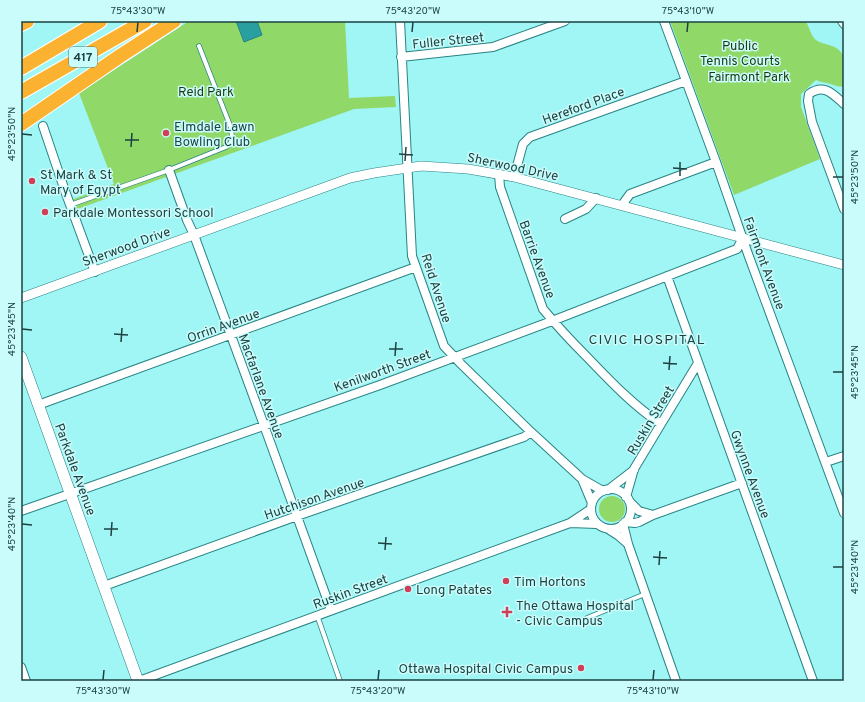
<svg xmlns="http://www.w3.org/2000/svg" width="865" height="702" font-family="Overpass,sans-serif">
	<rect width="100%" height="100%" fill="#a0f5f5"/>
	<path fill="#90d868" d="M189,21H345L349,98L395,96L396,107L354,109L72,211L68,201L114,184L79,93Z
		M670,21H806C809,27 811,36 816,40C825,46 840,44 844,58C845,63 844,79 844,86C837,88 833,84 827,83C823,82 820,82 816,80L801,94V107L820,159L734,195Z
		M599 509a13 13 0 1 1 26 0a13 13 0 1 1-26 0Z"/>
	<path fill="#2a9fa0" stroke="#268384" d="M236,21H257L262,35L244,42Z"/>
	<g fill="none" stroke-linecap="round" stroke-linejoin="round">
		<defs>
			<path id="service" d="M70,205L169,170L226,147C234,142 232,137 231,128L199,46
				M317,615L340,681
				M587,618L645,594"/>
			<path id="minor" d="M400,21L412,256L444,346L461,364L531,432L582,479L603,491
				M664,21L716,162L748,254L844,513
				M842,21L844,24
				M401,57L493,47L565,21
				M844,104C833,94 824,83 809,94L808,101L812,122L844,209
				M43,126L65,191L95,272
				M169,170L187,220L194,235L261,417L331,610
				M499,174L500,187L543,309C557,326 572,342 588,358C611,382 634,406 661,424
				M514,177L523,144L530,137L686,81
				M622,205L630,194L716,162
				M565,219L586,209L596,198
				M667,276L813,681
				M38,405L416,267
				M826,462L844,456
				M582,479L592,503
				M591 509a20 20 0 1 1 40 0a20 20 0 1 1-40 0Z
				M608,490L634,470
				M626,497L634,469L661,424L698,363
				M629,501L639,511L653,515
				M21,511L380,385L552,321L737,249L743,238
				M625,522L635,523L639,522L653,515L742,483
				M570,523L597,524
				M623,524L628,544L676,681
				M608,529L619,536L628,544
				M104,586L297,516L524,437L531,432
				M21,667L26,681
				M139,681L570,523L591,509"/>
			<path id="tertiary" d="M21,298L350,178L374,173L421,166L468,169L514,177L844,265"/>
			<path id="secondary" d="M21,357L138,681"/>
			<path id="motorway" d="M21,24L27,21
				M21,68L100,21
				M21,92L145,21
				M21,124L120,56L174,21"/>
		</defs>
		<use href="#service" stroke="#298484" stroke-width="5.5"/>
		<use href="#minor" stroke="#298484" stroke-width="10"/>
		<use href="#tertiary" stroke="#298484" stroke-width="10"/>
		<use href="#secondary" stroke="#298484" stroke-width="12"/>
		<use href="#motorway" stroke="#fff" stroke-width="16"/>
		<use href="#service" stroke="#fff" stroke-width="4"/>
		<use href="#minor" stroke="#fff" stroke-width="8"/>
		<use href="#tertiary" stroke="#fff" stroke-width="9"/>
		<use href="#secondary" stroke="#fff" stroke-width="11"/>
		<use href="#motorway" stroke="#fcb231" stroke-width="14"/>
	</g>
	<path fill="none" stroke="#1d4141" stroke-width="1.5" d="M137,32L138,22M412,32L413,22M687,32L688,22M22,134L32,135M125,140H139M131,147L132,133M399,154L413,155M405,161L406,147M673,168L687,169M680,176V162M833,177H843M22,329L32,330M114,334L128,335M121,342L122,328M389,349H403M395,356L396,342M663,363L677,364M669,370L670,356M833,372H843M22,524L32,525M104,529H118M111,536L112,522M378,543L392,544M385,550L386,537M653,557L667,558M659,565L660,551M833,567H843M103,680L104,670M378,680L379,670M653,680L654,670"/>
	<g fill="#cf3f56" stroke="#cbfcfc" stroke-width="1.5">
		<circle cx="166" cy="133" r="4"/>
		<circle cx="32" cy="181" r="4"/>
		<circle cx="45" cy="212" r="4"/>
		<circle cx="506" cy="581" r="4"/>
		<circle cx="408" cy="589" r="4"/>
		<path d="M505 606h4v4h4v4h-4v4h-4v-4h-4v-4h4z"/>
		<circle cx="581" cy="668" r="4"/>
	</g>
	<g text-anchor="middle" stroke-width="3" stroke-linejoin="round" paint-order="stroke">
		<rect fill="#cbfcfc" stroke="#517979" stroke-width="1" x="69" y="47" width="28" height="20" rx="3"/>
		<g font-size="12" font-weight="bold" fill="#1d4141">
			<text x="83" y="61">417</text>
		</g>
		<g font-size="13" fill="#1d4141" stroke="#cbfcfc">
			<text transform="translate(448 40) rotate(-6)" y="5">Fuller Street</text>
			<text transform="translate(583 105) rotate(-20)" y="5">Hereford Place</text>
			<text transform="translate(513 166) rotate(12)" y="5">Sherwood Drive</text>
			<text transform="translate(126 246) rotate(-20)" y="5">Sherwood Drive</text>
			<text transform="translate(538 259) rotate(70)" y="5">Barrie Avenue</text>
			<text transform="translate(765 263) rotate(70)" y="5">Fairmont Avenue</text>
			<text transform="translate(437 288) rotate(72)" y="5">Reid Avenue</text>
			<text transform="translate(223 325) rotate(-20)" y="5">Orrin Avenue</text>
			<text transform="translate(382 370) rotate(-20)" y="5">Kenilworth Street</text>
			<text transform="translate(262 386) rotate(70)" y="5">Macfarlane Avenue</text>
			<text transform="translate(650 420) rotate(-59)" y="5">Ruskin Street</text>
			<text transform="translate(76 469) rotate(70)" y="5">Parkdale Avenue</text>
			<text transform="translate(751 474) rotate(70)" y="5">Gwynne Avenue</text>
			<text transform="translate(314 498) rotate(-19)" y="5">Hutchison Avenue</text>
			<text transform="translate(350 591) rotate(-20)" y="5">Ruskin Street</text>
		</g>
		<g font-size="13" fill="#1c380a" stroke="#cbfcfc">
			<text x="740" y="50">Public<tspan x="740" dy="15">Tennis Courts</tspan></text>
			<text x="749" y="81">Fairmont Park</text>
			<text x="206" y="96">Reid Park</text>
		</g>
		<g font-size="13" fill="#1d4141" stroke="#cbfcfc" text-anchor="start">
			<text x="174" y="131">Elmdale Lawn<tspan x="174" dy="15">Bowling Club</tspan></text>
			<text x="40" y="179">St Mark &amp; St<tspan x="40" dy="15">Mary of Egypt</tspan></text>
			<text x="53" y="217">Parkdale Montessori School</text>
			<text x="514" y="586">Tim Hortons</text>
			<text x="416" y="594">Long Patates</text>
			<text x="516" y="610">The Ottawa Hospital<tspan x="516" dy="15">- Civic Campus</tspan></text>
			<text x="573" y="673" text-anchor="end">Ottawa Hospital Civic Campus</text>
		</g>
		<g font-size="14" letter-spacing="1" fill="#1d4141" stroke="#cbfcfc">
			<text x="647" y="344">CIVIC HOSPITAL</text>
		</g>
	</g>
	<rect width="865" height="702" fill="none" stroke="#cbfcfc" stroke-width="44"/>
	<rect x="22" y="22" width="821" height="658" fill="none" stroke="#1d4141" stroke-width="1.5"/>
	<g font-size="10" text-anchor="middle" fill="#1d4141">
		<text x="138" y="14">75°43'30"W</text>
		<text x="413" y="14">75°43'20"W</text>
		<text x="688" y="14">75°43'10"W</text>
		<text transform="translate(11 134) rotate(-90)" y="4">45°23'50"N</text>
		<text transform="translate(854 177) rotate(-90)" y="4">45°23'50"N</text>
		<text transform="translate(11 329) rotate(-90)" y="4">45°23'45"N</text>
		<text transform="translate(854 372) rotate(-90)" y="4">45°23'45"N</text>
		<text transform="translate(11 524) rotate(-90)" y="4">45°23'40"N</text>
		<text transform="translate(854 567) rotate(-90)" y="4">45°23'40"N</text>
		<text x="103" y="694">75°43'30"W</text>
		<text x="378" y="694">75°43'20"W</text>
		<text x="653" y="694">75°43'10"W</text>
	</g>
</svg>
